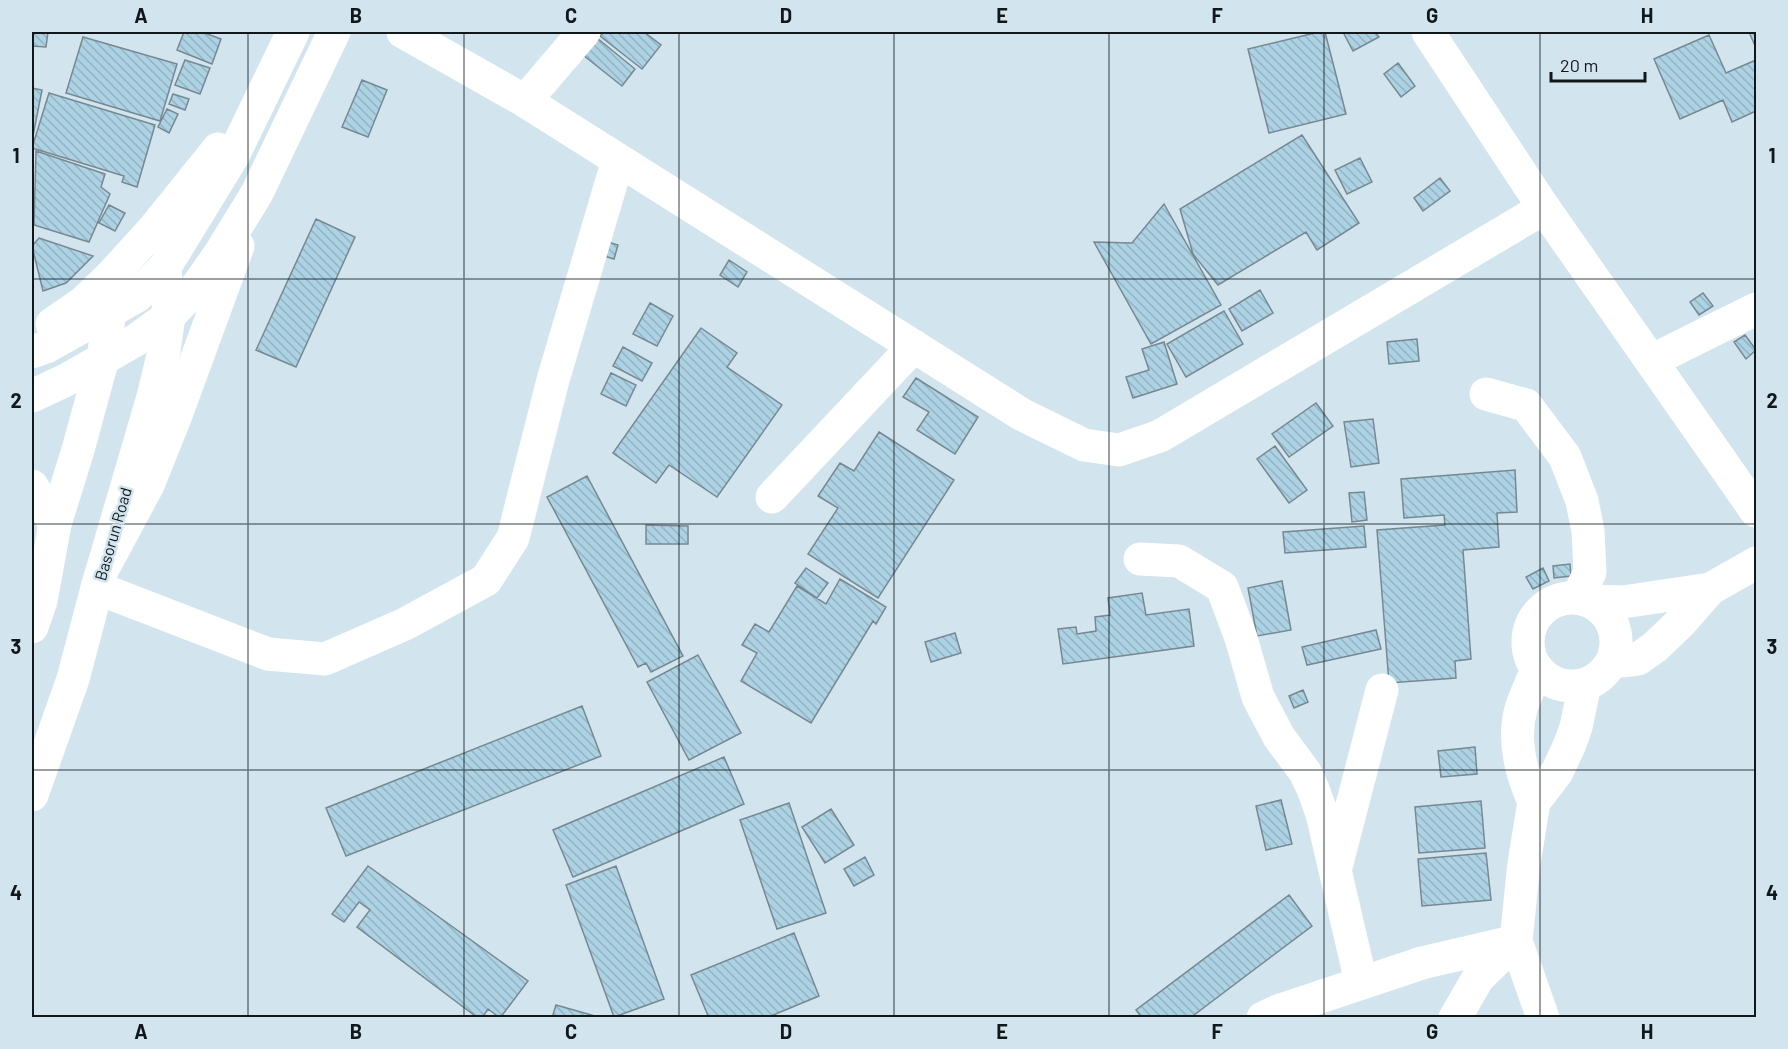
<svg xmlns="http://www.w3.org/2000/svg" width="1788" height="1049" font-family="Barlow,sans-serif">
	<defs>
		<pattern id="building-back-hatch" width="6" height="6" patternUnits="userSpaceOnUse" patternTransform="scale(1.5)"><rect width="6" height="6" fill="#acd2e4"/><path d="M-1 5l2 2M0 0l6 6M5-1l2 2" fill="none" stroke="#93b4c3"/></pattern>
	</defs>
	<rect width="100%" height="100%" fill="#d2e5ee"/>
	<path fill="url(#building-back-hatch)" stroke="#778891" stroke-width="1.5" d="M32,32H48L46,47L32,46Z
		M184,32H202L221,39L212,64L177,50Z
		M604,32H644L661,45L642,69L600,36Z
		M1319,32H1325L1346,114L1269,133L1248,49Z
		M1343,32H1375L1379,37L1353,51Z
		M1749,32H1756V48Z
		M1709,35L1726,73L1756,60V111L1732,122L1723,100L1680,119L1654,59Z
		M83,37L177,64L160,121L66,93Z
		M597,38L635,69L622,86L583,55Z
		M185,60L210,68L200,94L175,85Z
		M1398,63L1415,86L1401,97L1384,74Z
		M362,80L387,90L368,137L342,127Z
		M32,88L42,90L32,141Z
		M49,93L155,125L137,187L122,182L124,176L32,148Z
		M173,94L189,99L185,110L169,104Z
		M167,109L178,114L169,133L158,127Z
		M1302,135L1359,223L1317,250L1306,232L1218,285L1193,254L1180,209Z
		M36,151L105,174L101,187L110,194L89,242L34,225Z
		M1360,158L1372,182L1347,194L1335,170Z
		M1440,178L1450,191L1423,211L1414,198Z
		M1164,204L1221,305L1151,344L1094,242L1132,243Z
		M109,205L125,213L115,231L99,223Z
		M316,219L355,237L296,367L256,350Z
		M39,238L93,256L66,283L43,291L32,246Z
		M601,240L618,245L614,259L597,254Z
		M729,260L747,272L738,287L720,275Z
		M1260,290L1273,313L1242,331L1229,309Z
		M1703,293L1713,306L1699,315L1690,302Z
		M650,303L673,316L657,346L633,334Z
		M1224,311L1243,344L1186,377L1167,344Z
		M701,328L737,353L727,367L782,405L717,497L669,465L656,483L613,453Z
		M1745,335L1756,350L1746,359L1734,342Z
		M1417,339L1419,361L1389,364L1387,342Z
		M1164,342L1177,384L1133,398L1126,377L1149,370L1142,349Z
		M623,347L652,363L642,381L613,366Z
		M611,373L636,385L626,406L601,394Z
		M916,378L978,417L955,454L917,430L929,412L903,397Z
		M1316,403L1333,426L1289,457L1272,434Z
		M1373,419L1379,463L1351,467L1344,422Z
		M879,432L954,480L878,598L808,554L838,508L818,496L840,463L854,471Z
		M1275,446L1307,490L1289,503L1257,459Z
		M1515,470L1517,512L1497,513L1499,547L1463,550L1471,659L1455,661L1456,678L1389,683L1377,530L1445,525L1444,515L1404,518L1401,479Z
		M587,476L683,656L651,672L646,663L638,667L547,497Z
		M1364,492L1367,520L1352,522L1349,493Z
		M646,525L688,526V544H646Z
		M1364,526L1366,547L1285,553L1283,532Z
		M1570,564L1571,576L1554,578L1553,566Z
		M806,568L828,583L817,598L795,583Z
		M1543,568L1549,581L1533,589L1526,577Z
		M840,579L886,607L876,624L873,621L811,723L741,681L757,653L742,645L755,624L769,632L797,586L826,604Z
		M1282,581L1291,630L1257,636L1248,588Z
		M1142,593L1146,615L1189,609L1194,646L1063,664L1058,629L1076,627L1077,634L1096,631L1095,617L1110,615L1108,598Z
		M1376,630L1381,649L1307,665L1302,647Z
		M955,633L961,653L931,662L925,642Z
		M698,655L741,733L689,760L647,682Z
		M1303,690L1308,702L1294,708L1289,696Z
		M582,706L601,756L346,856L326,808Z
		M1475,747L1477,774L1441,777L1438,751Z
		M724,757L744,804L573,877L553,830Z
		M1281,800L1292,844L1266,850L1256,806Z
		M1481,801L1485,848L1419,853L1415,807Z
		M789,803L826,913L777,929L740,820Z
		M831,809L854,845L825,863L802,827Z
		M1486,853L1491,900L1422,906L1418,859Z
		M865,857L874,875L854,886L844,869Z
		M368,866L528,981L500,1018L488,1009L482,1018H478L357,927L370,910L359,902L344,922L332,914Z
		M616,866L664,999L614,1017L566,885Z
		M1289,895L1312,926L1190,1018H1142L1136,1010Z
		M794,933L819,996L766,1018H709L691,975Z
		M556,1005L602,1018H552Z"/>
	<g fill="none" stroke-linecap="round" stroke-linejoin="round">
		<path stroke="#fff" stroke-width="33" d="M403,32L525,101L1021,414L1084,445L1119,450L1160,436L1544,208
			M525,101L584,32
			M1651,361L1756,309
			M1486,394L1526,405L1565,457L1582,501L1588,531L1590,572L1577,598
			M772,497L914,346
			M1140,559L1179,561L1222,587L1241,638L1258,697L1279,737L1305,772L1313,789L1322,814L1361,982
			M97,588L268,654L325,659L405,624L486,580L513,538L553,380L618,160
			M1528 642a44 44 0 1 1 88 0a44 44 0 1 1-88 0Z
			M1590,601L1623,602L1710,589
			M1612,662L1638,659L1655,647L1681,622L1710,589L1756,563
			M1534,802C1521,773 1512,741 1521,709C1525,696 1532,682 1537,669
			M1336,867L1382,690
			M1263,1018L1278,1011L1422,963L1516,941
			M1455,1018L1478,978L1515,942
			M1543,1018L1516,941L1524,863L1534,802L1557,772L1570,744L1576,727L1585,684"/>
		<path stroke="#fff" stroke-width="33" d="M1428,32L1544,208L1756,511
			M32,627L41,601L55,524L78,450L103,358L110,312
			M32,795L73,679L97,588L153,397L164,351L169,316L165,267"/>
		<path stroke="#fff" stroke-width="33" d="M52,324L84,302L110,277L152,231L218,149
			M32,352L46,347L137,296L165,267L233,156L293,32
			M32,396L66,380L136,340L169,316L195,289L219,255L257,193L334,32
			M32,486L55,524
			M105,565L148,485L176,415L238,246"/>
	</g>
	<path fill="none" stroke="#11181b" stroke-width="1.5" stroke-opacity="0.55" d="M248,32V1018M464,32V1018M679,32V1018M894,32V1018M1109,32V1018M1324,32V1018M1540,32V1018M32,279H1756M32,524H1756M32,770H1756"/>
	<g text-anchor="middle" stroke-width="5" stroke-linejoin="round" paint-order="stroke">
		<g font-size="16" fill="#11181b" stroke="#d2e5ee">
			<text transform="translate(113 534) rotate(-74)" y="6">Basorun Road</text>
		</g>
	</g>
	<rect width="1788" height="1049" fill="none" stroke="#d2e5ee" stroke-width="66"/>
	<path d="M1551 72v9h94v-9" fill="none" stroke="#11181b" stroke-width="3"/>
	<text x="1560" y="72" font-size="18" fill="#11181b" stroke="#d2e5ee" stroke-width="4.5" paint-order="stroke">20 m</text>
	<rect x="33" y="33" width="1722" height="983" fill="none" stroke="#11181b" stroke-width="2"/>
	<g font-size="20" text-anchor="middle" font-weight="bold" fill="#11181b">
		<text x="141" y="23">A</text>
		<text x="356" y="23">B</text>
		<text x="571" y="23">C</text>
		<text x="786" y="23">D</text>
		<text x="1002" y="23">E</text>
		<text x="1217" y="23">F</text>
		<text x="1432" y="23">G</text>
		<text x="1647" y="23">H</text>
		<text x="16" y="163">1</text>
		<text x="1772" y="163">1</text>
		<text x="16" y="408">2</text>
		<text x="1772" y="408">2</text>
		<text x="16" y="654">3</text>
		<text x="1772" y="654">3</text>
		<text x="16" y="900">4</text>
		<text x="1772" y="900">4</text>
		<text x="141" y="1039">A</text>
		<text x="356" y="1039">B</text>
		<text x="571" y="1039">C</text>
		<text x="786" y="1039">D</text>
		<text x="1002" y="1039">E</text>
		<text x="1217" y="1039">F</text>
		<text x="1432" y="1039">G</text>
		<text x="1647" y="1039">H</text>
	</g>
</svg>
